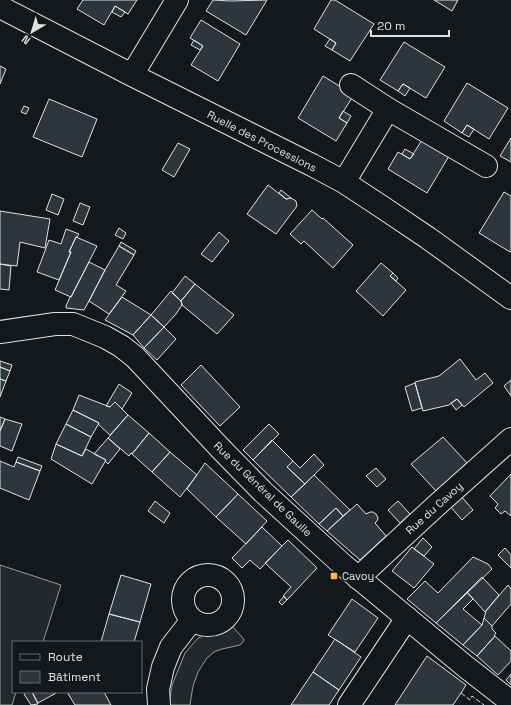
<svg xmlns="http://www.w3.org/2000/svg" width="511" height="705" font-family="'Space Grotesk',sans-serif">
	<rect width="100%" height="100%" fill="#14181c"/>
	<path fill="#24282b" stroke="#939e99" d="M0,565L61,585L43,642H13V692H16L12,705H0Z
		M230,624L242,637L244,640L242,643L240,645L222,649L214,652L207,658L198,672L193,686L190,705H169L172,685L185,653L198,638Z"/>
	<path fill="#2c363c" stroke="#d8e6dc" d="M83,0H137L128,14L115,6L104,25L77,9Z
		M213,0L230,1L267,0L246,35L206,11Z
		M331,0H335L374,24L350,61L332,50L336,43L314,29Z
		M434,0H458L452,11Z
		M115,6L125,12L121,17L112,12Z
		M201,20L240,44L218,81L191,65L203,46L190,38Z
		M330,39L336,43L332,50L325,46Z
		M194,40L203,46L200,50L191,45Z
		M404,42L445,67L426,98L403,84L398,91L380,80Z
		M0,66L6,69L0,84Z
		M323,76L354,95L339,118L347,123L336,141L298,118Z
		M467,83L508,108L489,139L467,125L462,133L444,121Z
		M403,84L410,88L405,96L398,91Z
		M49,99L97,119L82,157L33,137Z
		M24,106L29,108L26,114L21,112Z
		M343,111L351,116L347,123L339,118Z
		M467,125L474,129L469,137L462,133Z
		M511,138V162L500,156Z
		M422,140L449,156L427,193L388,169L398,152L410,159Z
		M178,143L190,149L174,177L162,170Z
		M405,149L414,154L410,159L402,154Z
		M268,185L286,199L291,198L296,201L297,206L276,234L247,214Z
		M281,190L291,198L286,199L279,193Z
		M504,192L511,196V251L510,252L479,233Z
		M52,194L64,199L58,215L46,210Z
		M80,203L90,207L83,225L73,221Z
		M312,210L322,219L323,218L353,245L333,268L304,241L301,244L290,234Z
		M0,211L50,219L45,248L20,242L17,266L0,264Z
		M119,228L126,233L123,239L115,235Z
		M66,229L79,234L77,237H76L69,252H71L59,280L37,272L49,240L61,244Z
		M219,232L229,241L212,262L201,254Z
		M76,237L97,246L71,297L55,290L71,252H69Z
		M121,242L136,251L134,255L119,246Z
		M119,246L134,255L116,285L126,291L109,314L89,301L105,270Z
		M89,262L105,270L89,301L84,310L66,308V306L70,297H71Z
		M381,263L393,273L390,276L406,290L383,316L356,291Z
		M0,264L11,266L9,290L0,289Z
		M393,273L398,278L396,281L390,276Z
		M185,276L195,284L181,301L172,293Z
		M195,284L234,315L217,334L182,305L181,301Z
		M171,291L181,301L182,305L176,314L164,327L151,315Z
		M122,297L151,315L133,335L105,320Z
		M151,315L164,327L144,348L133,335Z
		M164,327L176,339L157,360L144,348Z
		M460,359L476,380L485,373L493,383L464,407L457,399L449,405L423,411L415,382L439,376Z
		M0,361L12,365L10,371L0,367Z
		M201,365L240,407L220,426L181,385Z
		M0,367L10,371L6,381L0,379Z
		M0,379L6,381L0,397Z
		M511,380V396L504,386Z
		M415,383L422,408L412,411L405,387Z
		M119,384L132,393L122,409L115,402L110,407L106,406Z
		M79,395L110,407L115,402L128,415L110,435L98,424L99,423L73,410Z
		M457,399L462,405L456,410L451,403Z
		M73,410L99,423L91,437L66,424Z
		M128,415L149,433L132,454L131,453L129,456L108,438Z
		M0,417L5,419L0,431Z
		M5,419L22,424L12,451L0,446V431Z
		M66,424L91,437L82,456L56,444Z
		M269,424L279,434L253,460L243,450Z
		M149,433L170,452L152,472L132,454Z
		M443,437L467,463L436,491L411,464Z
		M108,438L120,449L108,464L105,461L106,460L94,454Z
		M272,440L293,461L287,467L305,484L291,497L253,460Z
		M56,444L82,456L86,449L106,460L92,484L51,459Z
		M170,452L197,475L180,497L152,472Z
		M314,454L324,465L305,484L287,467L293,461L300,468Z
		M18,457L42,466L40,471L16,462Z
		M0,461L14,467L16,462L40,471L29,500L0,488Z
		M205,463L238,494L216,517L187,489Z
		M376,468L386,479L377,487L366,476Z
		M511,474V516L505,511L501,514L495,508L498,504L490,496Z
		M314,475L350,510L343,516L336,508L319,524L291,497Z
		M238,494L267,521L246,544L216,517Z
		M461,496L473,510L462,520L450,506Z
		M155,501L170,513L164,523L148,511Z
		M398,501L410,514L400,523L388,510Z
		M357,504L366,514L370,512H373L376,514L378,518L377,521L375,523L386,536L360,560L327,531Z
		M336,508L343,516L327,531L319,524Z
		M262,527L282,546L260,569L250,560L242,568L232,558Z
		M423,538L432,547L424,556L414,549Z
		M288,540L317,568L287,600L283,596L291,587L265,563Z
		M412,547L434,564L414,588L392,571Z
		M505,548L511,555V568L498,555Z
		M473,557L488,564L492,569L436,623L407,599L425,581L438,593Z
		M121,575L151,584L140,622L109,614Z
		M482,577L499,595L485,612L467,592Z
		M508,585L511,589V604L492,626L484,618L486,611Z
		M467,592L473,599L463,609L482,625L463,645L436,623Z
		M284,596L287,600L282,605L279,602Z
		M352,599L378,618L355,652L328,635Z
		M109,614L140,622L134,642H101Z
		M484,618L492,626V629L496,633L494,636H495L477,656L463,645L482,625Z
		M495,636L511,651V661L498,675L477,656Z
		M335,639L361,657L339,690L313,672Z
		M427,656L466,685L461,693L453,705H395Z
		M313,672L339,690L329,705H291Z
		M511,674V685L506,680Z
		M25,692H32L38,704L31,705L24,694Z
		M32,692H58L38,703Z
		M67,692H104L111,705H75Z"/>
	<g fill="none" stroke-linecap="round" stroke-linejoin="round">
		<defs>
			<path id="street" d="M0,7L132,75L312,165L344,182L382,207L428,238L511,298
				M132,75L177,0
				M351,85L388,109L486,166
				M344,182L388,109
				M183 600a25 25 0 1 1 50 0a25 25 0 1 1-50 0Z
				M358,578L438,504L511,439
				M159,705L158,689L163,667L171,647L192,620
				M349,705L407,618"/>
			<path id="secondary" d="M0,332L55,324H73L105,337L121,346L135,357L220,448L263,492L343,565L466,667L511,702"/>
		</defs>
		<use href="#street" stroke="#d8e6dc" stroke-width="24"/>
		<use href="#secondary" stroke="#d8e6dc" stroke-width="24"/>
		<use href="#street" stroke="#14181c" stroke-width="22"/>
		<use href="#secondary" stroke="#14181c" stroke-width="22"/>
		<path stroke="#d8e6dc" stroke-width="1" stroke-dasharray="5 2" stroke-linecap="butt" d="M461,693L470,700L472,696L484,705"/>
	</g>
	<rect fill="#ffb74d" stroke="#14181c" stroke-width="1.5" x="330" y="572" width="8" height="8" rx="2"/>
	<g text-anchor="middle" stroke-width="3" stroke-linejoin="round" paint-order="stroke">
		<g font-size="11" fill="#d8e6dc" stroke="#14181c">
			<text transform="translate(262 141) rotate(27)" y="4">Ruelle des Processions</text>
			<text transform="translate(263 489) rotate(44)" y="4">Rue du Général de Gaulle</text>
			<text transform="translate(434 508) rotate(-42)" y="4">Rue du Cavoy</text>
		</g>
		<g font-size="11" fill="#d8e6dc" stroke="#14181c" text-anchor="start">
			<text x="342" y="580">Cavoy</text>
		</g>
	</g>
	<rect x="12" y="641" width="130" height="52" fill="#14181c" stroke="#626a69"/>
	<rect x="20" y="654" width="20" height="6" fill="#14181c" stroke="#626a69"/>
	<text x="48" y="661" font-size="12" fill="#d8e6dc">Route</text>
	<rect x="20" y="671" width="20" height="12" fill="#2c363c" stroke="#626a69"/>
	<text x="48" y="681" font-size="12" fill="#d8e6dc">Bâtiment</text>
	<g transform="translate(32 32) rotate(218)" stroke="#14181c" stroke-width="3" paint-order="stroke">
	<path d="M0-3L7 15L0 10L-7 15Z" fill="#d8e6dc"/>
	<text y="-6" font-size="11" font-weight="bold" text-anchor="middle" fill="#d8e6dc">N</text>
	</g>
	<path d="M371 30v6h78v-6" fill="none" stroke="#d8e6dc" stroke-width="2"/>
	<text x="377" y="30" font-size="12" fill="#d8e6dc" stroke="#14181c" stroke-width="3" paint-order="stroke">20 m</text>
</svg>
